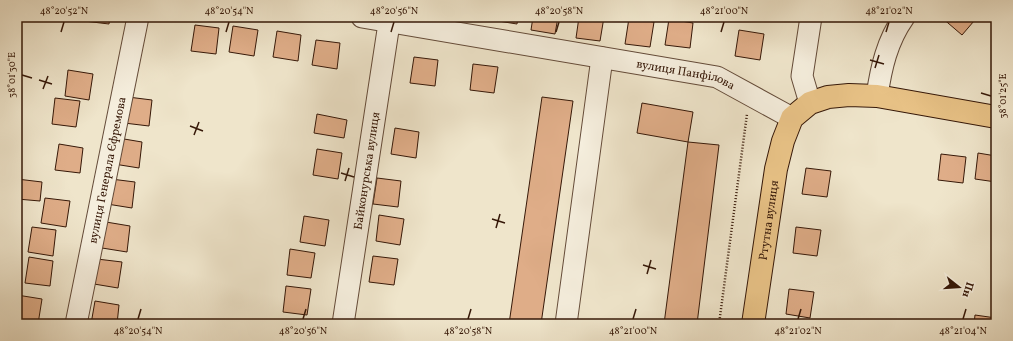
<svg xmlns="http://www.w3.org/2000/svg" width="1013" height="341" font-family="Vollkorn,serif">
	<rect width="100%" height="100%" fill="#efe5cb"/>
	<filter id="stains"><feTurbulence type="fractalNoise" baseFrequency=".005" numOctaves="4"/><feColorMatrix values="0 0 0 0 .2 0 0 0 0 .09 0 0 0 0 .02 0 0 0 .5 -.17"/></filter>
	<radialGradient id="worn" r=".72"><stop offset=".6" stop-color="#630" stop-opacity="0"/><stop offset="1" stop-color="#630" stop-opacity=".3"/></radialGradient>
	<path fill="#dfad88" stroke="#361808" d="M85,17H110L109,24L84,21Z
		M493,17H518L517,24L492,20Z
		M533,17H558L555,34L531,30Z
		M579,17H604L600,41L576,38Z
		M941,17H970L974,21L962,35Z
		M629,18L654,22L650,47L625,44Z
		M669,19L693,23L690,48L665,45Z
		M195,25L219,28L216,54L191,51Z
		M233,26L258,30L254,56L229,52Z
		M739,30L764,34L760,60L735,56Z
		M277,31L301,35L298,61L273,57Z
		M316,40L340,43L337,69L312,65Z
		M414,57L438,60L435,86L410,83Z
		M473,64L498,67L494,93L470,90Z
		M68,70L93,74L89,100L65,96Z
		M128,97L152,100L149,126L124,123Z
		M542,97L573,101L541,324H509Z
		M55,98L80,101L76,127L52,124Z
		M642,103L693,112L688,142L637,133Z
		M317,114L347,120L344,138L314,133Z
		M395,128L419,132L416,158L391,154Z
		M118,138L142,142L139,168L114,164Z
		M688,142L719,145L697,324H664Z
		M59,144L83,148L80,173L55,170Z
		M317,149L342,153L338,179L313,175Z
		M978,153L996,156V182L975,179Z
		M941,154L966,157L963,183L938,180Z
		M806,168L831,171L827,197L802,194Z
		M377,178L401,181L398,207L373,204Z
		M17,179L42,182L40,201L17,199Z
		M111,179L135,182L132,208L107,204Z
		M45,198L70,201L66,227L41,223Z
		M379,215L404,219L400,245L376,241Z
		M304,216L329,220L325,246L300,242Z
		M106,222L130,226L127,252L102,248Z
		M32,227L56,230L53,256L28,252Z
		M796,227L821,230L817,256L793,253Z
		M290,249L315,253L311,278L287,275Z
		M373,256L398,259L394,285L369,282Z
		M29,257L53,261L50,286L25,283Z
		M97,259L122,262L118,288L94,284Z
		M996,265V289H993Z
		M286,286L311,289L307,315L283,312Z
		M789,289L814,292L810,318L786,314Z
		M17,295L42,299L38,324L17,322Z
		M95,301L119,305L117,324H91Z
		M975,315L996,318V324H974Z"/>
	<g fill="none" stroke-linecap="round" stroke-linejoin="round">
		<defs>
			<g id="minor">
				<path id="s1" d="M362,17L717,77L792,118"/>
				<path d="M877,96C881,68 887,41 904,17"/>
				<path d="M810,103L802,76L811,17"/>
				<path id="s2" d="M76,324L138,17"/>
				<path id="s3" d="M343,324L390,17"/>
				<path d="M566,324L602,58"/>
			</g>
			<g id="major">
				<path id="s4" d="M753,324L776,169L783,141L792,118L810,103L828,97L849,95L877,96L996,117"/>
			</g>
		</defs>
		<use href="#minor" stroke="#644b39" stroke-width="23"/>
		<use href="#major" stroke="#361808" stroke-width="24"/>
		<path stroke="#361808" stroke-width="2.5" stroke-dasharray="1 2" stroke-linecap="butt" d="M719,324L747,114"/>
		<use href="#minor" stroke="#f5eedd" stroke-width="21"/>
		<use href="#major" stroke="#e8c286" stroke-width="22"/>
	</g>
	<path fill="none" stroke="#361808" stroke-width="1.5" d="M61,32L64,22M226,32L229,22M391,32L394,22M556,32L559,22M721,32L724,22M886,32L889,22M870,60L884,64M875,68L879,55M22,75L32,78M39,80L52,84M43,89L48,76M981,93L991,96M190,126L203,131M194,135L199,122M341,173L354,177M345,181L349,168M492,219L505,223M496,228L500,214M643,265L656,269M647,274L651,260M138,319L141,309M303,319L306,309M468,319L471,309M633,319L636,309M798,319L801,309M963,319L966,309"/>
	<g text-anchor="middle" stroke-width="3" stroke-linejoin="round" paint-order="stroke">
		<g font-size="12" fill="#361808" stroke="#f5eedd">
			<text dy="4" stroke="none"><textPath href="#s1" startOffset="329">вулиця Панфілова</textPath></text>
			<text dy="4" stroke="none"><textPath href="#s2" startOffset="157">вулиця Генерала Єфремова</textPath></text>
			<text dy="4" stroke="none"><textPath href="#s3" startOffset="155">Байконурська вулиця</textPath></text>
			<text dy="4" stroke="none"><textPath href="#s4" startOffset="105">Ртутна вулиця</textPath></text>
		</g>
	</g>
	<rect width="1013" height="341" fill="none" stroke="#efe5cb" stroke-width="44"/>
	<g transform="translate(959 287) rotate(107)" stroke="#f5eedd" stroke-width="3" paint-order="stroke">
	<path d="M0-3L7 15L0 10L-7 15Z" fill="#361808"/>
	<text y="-6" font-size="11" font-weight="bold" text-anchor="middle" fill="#361808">Пн</text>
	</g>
	<rect x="22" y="22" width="969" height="297" fill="none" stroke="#361808" stroke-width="1.5"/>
	<g font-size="10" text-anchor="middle" fill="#361808">
		<text x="64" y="14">48°20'52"N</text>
		<text x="229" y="14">48°20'54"N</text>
		<text x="394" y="14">48°20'56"N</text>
		<text x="559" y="14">48°20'58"N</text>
		<text x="724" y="14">48°21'00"N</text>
		<text x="889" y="14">48°21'02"N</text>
		<text transform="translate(11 75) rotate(-90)" y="4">38°01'30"E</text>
		<text transform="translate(1002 96) rotate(-90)" y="4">38°01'25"E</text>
		<text x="138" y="334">48°20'54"N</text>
		<text x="303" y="334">48°20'56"N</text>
		<text x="468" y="334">48°20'58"N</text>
		<text x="633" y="334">48°21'00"N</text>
		<text x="798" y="334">48°21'02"N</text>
		<text x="963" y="334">48°21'04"N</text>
	</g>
	<rect width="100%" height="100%" filter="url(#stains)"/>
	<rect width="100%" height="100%" fill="url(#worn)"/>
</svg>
